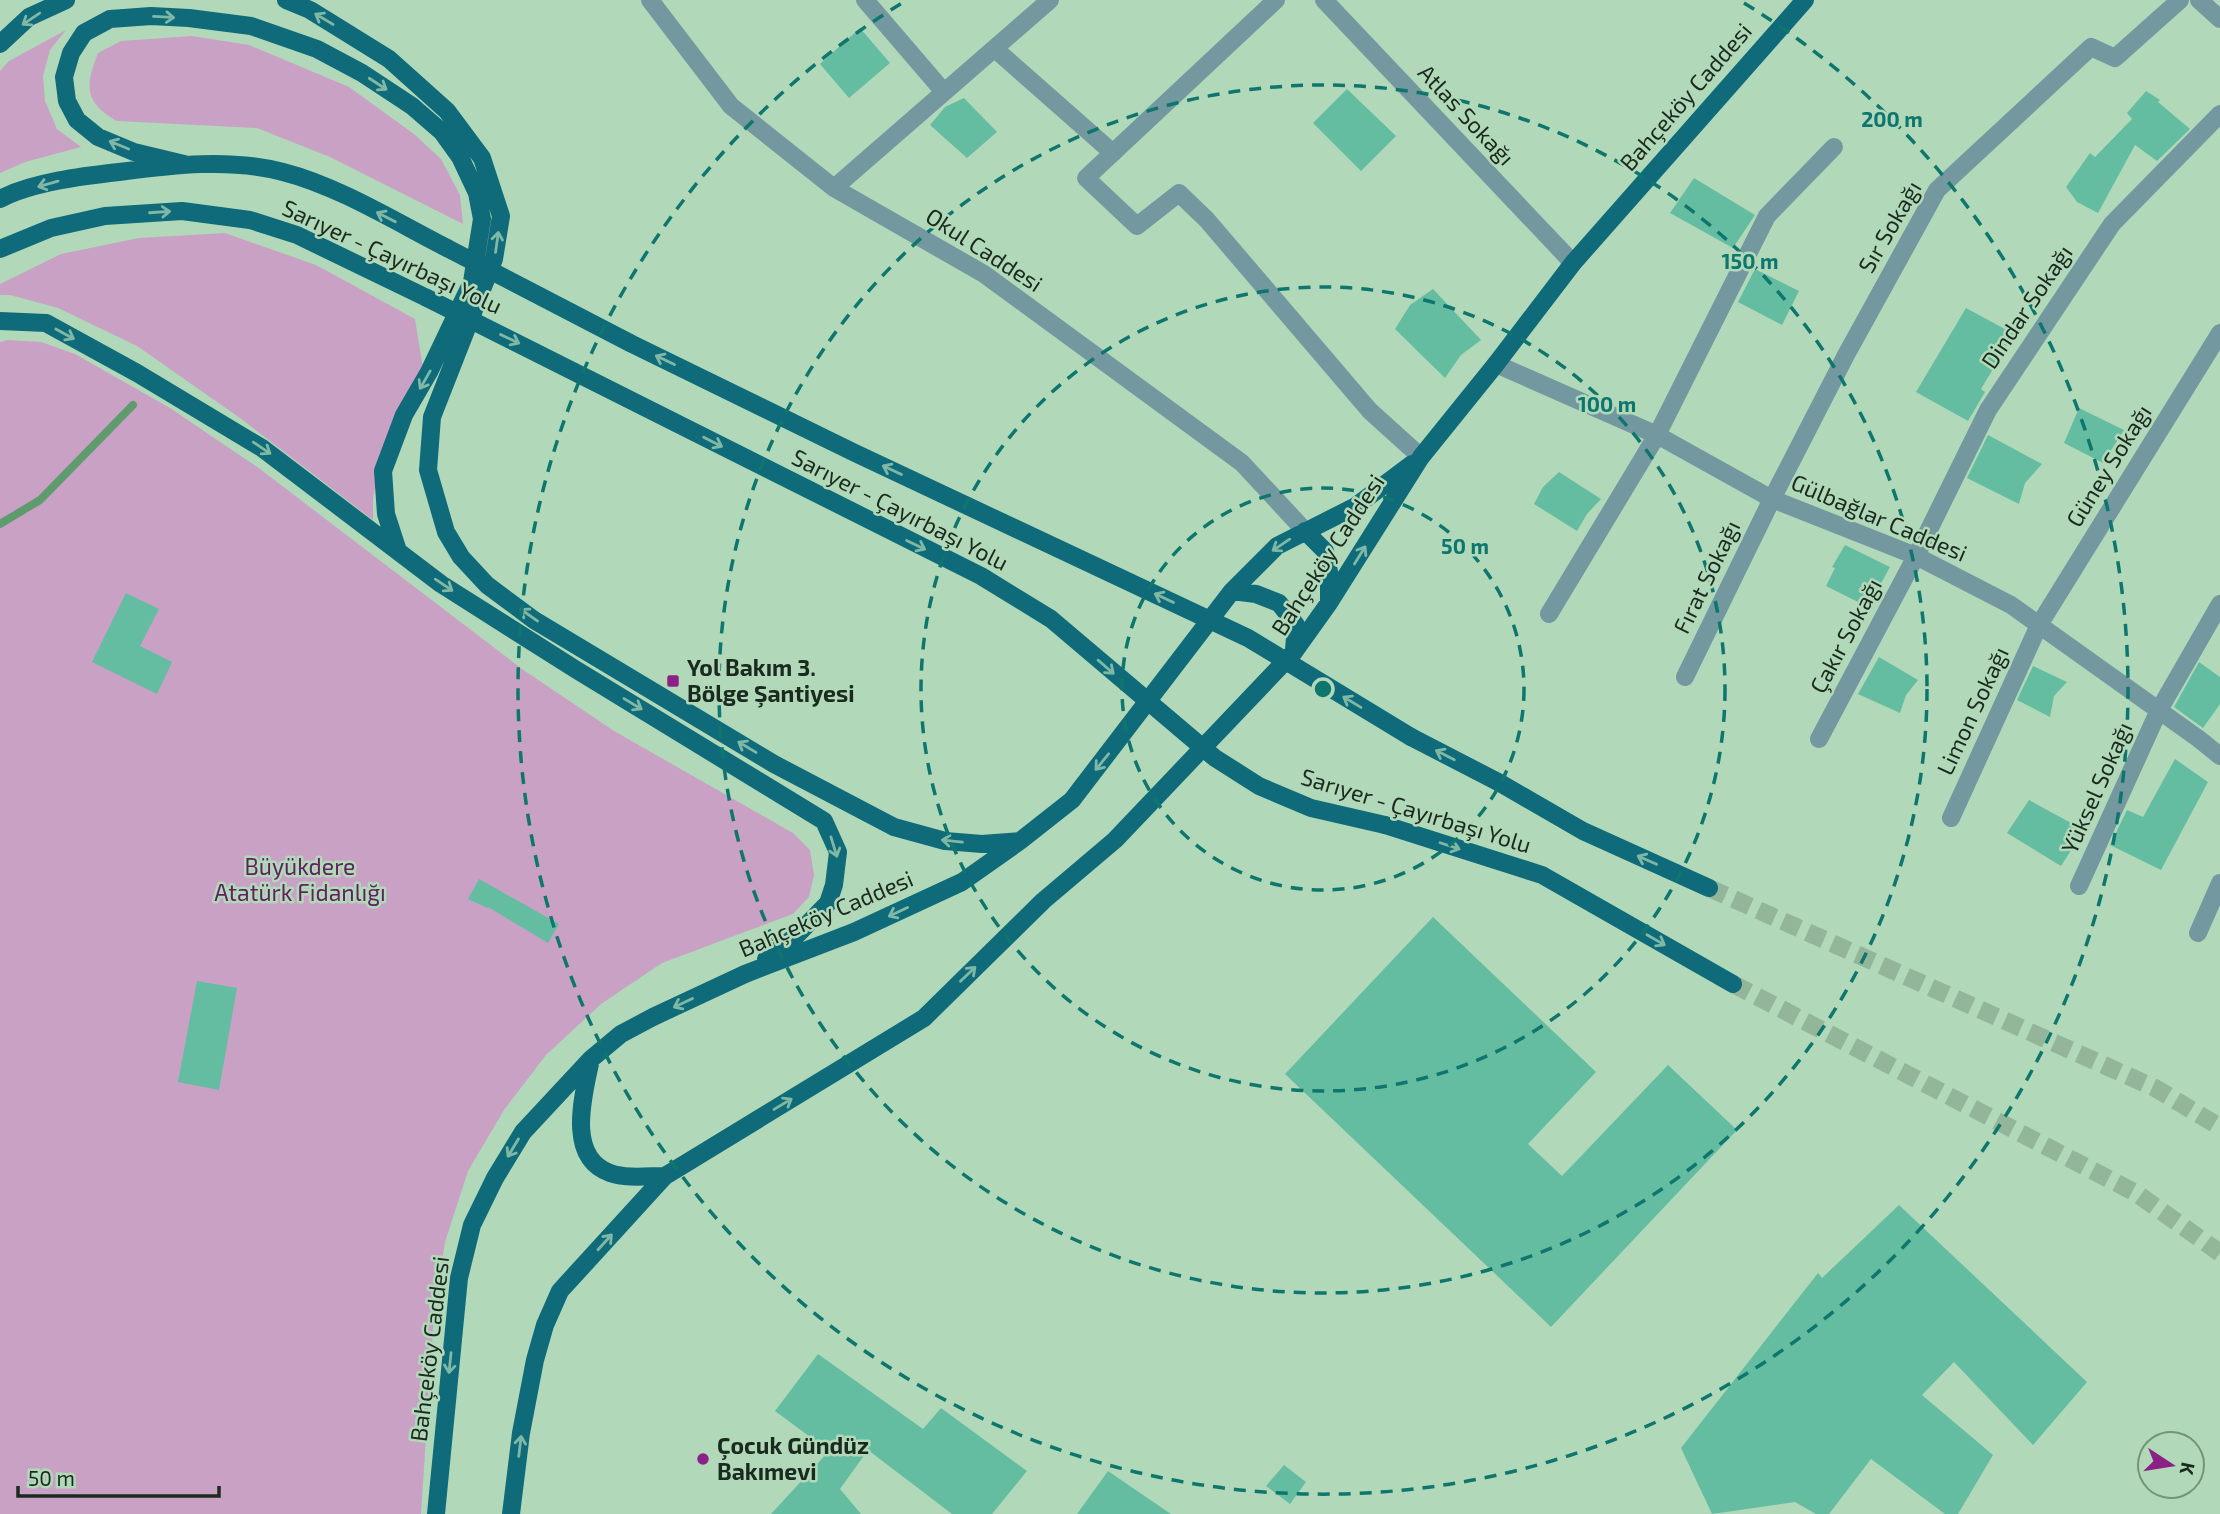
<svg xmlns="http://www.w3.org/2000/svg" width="2220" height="1514" font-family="'Exo 2',sans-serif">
	<rect width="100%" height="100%" fill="#b1d9b9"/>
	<path fill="#c9a1c4" d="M66,30L50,50L43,76L45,101L57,129L81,147L25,162L0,173V71L9,61Z
		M192,36L249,45L349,87L414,134L441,159L460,195L463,224L330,157L257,128L117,121C84,103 85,86 98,53L121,41Z
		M225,233L316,265L415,319L424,374L378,476L373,498V520L240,418L137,346L58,308L10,295H0V284L61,254L139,238Z
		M7,340L41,342L75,354L170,408L260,469L522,669L614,731L793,833L810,850L814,875L809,897L793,914L662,963L601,1004L546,1055L504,1110L468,1171L445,1242L434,1314L421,1514H0V342Z"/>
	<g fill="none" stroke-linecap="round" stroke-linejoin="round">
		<path stroke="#5e9c6d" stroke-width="8" d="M0,524L40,500L133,405"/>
	</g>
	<path fill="#65bda1" d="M860,28L890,63L849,98L820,64Z
		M1347,89L1396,136L1361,171L1313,123Z
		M2146,91L2160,100L2158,102L2190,129L2157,161L2135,145L2098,213L2077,202L2066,187L2090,153L2095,157L2132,119L2127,113Z
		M964,98L997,132L967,158L930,125L945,107Z
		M1694,178L1755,215L1733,248L1670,213Z
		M1755,269L1799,291L1782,325L1738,302Z
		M1433,289L1481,340L1461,355L1445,378L1395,329L1410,305Z
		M1966,308L2014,334L1981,389L1985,392L1968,421L1916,392Z
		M2079,408L2124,430L2103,463L2064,443Z
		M1988,435L2042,464L2025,483L2019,504L1967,478Z
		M1559,472L1601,499L1587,514L1577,531L1534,504L1543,487Z
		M1845,545L1890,567L1868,607L1826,586L1835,568L1832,567Z
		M126,593L159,609L140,646L172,662L157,694L92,662Z
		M1879,657L1918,680L1906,695L1900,713L1858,694Z
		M2199,662L2220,677V704L2203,728L2174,707Z
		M2033,666L2067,682L2054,696L2050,717L2017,700Z
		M2175,759L2208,782L2161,870L2110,845L2127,810L2143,817Z
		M2029,800L2084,830L2061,866L2007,833Z
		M479,879L559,924L548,943L488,907L487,908L468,899Z
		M1433,917L1596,1072L1528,1144L1562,1176L1668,1065L1737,1130L1551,1327L1285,1074Z
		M197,981L237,988L219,1090L178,1082Z
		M1899,1205L2087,1382L2033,1445L1954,1362L1922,1395L1993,1455L1958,1514H1945L1871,1459L1829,1514H1816L1795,1502L1712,1514L1681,1448L1818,1273L1822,1278Z
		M818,1354L923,1429L941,1408L1027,1471L992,1514H952L868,1450L840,1489L861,1514H771L829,1451L775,1411Z
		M1284,1465L1306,1482L1290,1504L1266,1486Z
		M1108,1471L1171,1514H1077Z"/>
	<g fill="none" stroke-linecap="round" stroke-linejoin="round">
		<path stroke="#93b69a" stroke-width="18" stroke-dasharray="18 9" stroke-linecap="butt" d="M1709,888L2155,1088L2220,1127
			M1733,984L2136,1193L2220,1253"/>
		<path stroke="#7398a0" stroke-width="18" d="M650,0L731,106L834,188L984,274L1242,463L1305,531
			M865,0L944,92
			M1276,0L1086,178L1137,226L1179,193L1207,220L1370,411L1421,457
			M1324,0L1573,263
			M2199,0L2220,19
			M995,49L1113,153
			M834,188L1050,0
			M1496,364L1657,435L1772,499L1916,556L2011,605L2199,739L2220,756
			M1549,614L1657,435L1767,216L1834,147
			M1685,677L1772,499L1846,355L1937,190L2091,47L2115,58L2180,0
			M1819,739L1916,556L1988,410L2112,224L2220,114
			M1951,818L2039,625L2220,333
			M2079,886L2159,710L2220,604
			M2198,933L2220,883"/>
		<path stroke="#0f6b79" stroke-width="18" d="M286,0L310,10L389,59L447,111L482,158L501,216L494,259L432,417L428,470L446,532L461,557L487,585L534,620L774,764L894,827L945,841L982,844L1020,841
			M0,44L29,17L66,0
			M184,164L134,152L98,137L77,120L67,101L64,77L71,53L84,33L110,19L151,16L189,18L251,26L317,49L362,73L412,106L442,132L460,157L477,193L482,219L472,282L429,372L404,415L383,471L386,514L398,551
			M0,199C32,182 83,176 119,172C173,165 230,158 283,172C338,186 396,222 447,248
			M0,249L51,228L105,216L182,211L250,220L297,235L427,298
			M0,321L46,323L137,373L262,448L441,584L575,669L824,821L838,852L834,885L828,903L796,936L766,959
			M1305,531L1325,551L1329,572V603
			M1232,591L1256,594L1279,603L1296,625L1294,650
			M1411,737L1500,783L1583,831L1709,888
			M1385,825L1542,875L1733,984
			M591,1059C584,1093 565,1157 610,1173C627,1179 648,1176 665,1176
			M436,1514L459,1278L472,1225L495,1178L523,1132L591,1059L621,1034L653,1017L745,974L854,932L962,882L1020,841L1072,800L1232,591L1277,546L1356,506L1412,464
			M511,1514L521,1433L535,1360L545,1325L560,1291L665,1176L924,1018L1043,901L1115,840L1294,652L1329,603L1421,457L1496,364L1573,263L1805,0"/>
		<path stroke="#0f6b79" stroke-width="18" d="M447,248L632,344L855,453L1248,638L1411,737
			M427,298L981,576L1051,619L1215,758L1259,786L1311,808L1385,825"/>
	</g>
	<defs><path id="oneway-shaft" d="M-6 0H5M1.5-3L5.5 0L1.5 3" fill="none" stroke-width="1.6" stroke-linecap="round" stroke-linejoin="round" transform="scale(1.75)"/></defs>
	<g stroke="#80b8a6">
		<use href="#oneway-shaft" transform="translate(164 17) rotate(3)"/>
		<use href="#oneway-shaft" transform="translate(31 19) rotate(146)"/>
		<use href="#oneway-shaft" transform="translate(324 19) rotate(-149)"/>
		<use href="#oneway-shaft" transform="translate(378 84) rotate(33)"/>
		<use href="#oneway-shaft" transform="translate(119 145) rotate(-158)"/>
		<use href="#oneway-shaft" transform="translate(48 184) rotate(164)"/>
		<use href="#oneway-shaft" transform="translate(160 212) rotate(-4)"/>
		<use href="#oneway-shaft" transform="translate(386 217) rotate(-153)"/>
		<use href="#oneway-shaft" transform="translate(497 242) rotate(-82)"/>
		<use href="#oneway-shaft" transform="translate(65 334) rotate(29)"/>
		<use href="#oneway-shaft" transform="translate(510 339) rotate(26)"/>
		<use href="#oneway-shaft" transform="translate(665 360) rotate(-154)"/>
		<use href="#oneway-shaft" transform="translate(425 380) rotate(120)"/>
		<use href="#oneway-shaft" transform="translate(713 442) rotate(27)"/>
		<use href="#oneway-shaft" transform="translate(262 448) rotate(34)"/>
		<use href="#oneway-shaft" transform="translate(892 470) rotate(-155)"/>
		<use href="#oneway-shaft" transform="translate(916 545) rotate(26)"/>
		<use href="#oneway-shaft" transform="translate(1281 545) rotate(146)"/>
		<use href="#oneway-shaft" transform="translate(1360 555) rotate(-58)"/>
		<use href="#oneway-shaft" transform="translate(444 585) rotate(34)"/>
		<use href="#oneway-shaft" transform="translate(1164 598) rotate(-155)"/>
		<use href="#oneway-shaft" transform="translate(529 615) rotate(-145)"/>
		<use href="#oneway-shaft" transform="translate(1106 667) rotate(41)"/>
		<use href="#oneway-shaft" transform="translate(1352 702) rotate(-149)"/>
		<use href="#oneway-shaft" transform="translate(633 704) rotate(31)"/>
		<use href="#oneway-shaft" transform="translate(747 747) rotate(-149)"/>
		<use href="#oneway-shaft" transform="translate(1445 755) rotate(-153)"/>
		<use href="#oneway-shaft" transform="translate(1102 762) rotate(129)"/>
		<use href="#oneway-shaft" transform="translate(952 841) rotate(-174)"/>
		<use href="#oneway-shaft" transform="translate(1450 846) rotate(18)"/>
		<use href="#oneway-shaft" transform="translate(834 847) rotate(73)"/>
		<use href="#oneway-shaft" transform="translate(1647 860) rotate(-156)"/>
		<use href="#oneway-shaft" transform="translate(898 912) rotate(155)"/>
		<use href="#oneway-shaft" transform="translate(1656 940) rotate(30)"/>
		<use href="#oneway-shaft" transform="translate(968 974) rotate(-44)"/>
		<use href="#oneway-shaft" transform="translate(683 1003) rotate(155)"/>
		<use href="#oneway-shaft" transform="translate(783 1104) rotate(-31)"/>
		<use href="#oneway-shaft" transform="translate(513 1148) rotate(121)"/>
		<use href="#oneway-shaft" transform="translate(605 1242) rotate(-48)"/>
		<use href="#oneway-shaft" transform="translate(450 1363) rotate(96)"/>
		<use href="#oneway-shaft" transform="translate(520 1446) rotate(-83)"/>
	</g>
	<g fill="none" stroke="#0f766e" stroke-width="3.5" stroke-dasharray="12 9">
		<circle cx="1323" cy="689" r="201"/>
		<circle cx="1323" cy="689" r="402"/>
		<circle cx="1323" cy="689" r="604"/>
		<path d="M1744 3A805 805 0 1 1 902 3"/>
	</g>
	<g fill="#8c2185" stroke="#b1d9b9" stroke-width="2.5">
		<rect x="666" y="674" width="14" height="14" rx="3.5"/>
		<circle cx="703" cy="1459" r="7"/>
	</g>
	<g text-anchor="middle" stroke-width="5" stroke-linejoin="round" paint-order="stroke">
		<g font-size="23" fill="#1b2a1e" stroke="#b1d9b9">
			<text transform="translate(1686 97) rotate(-49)" y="8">Bahçeköy Caddesi</text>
			<text transform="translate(1466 115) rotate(47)" y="8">Atlas Sokağı</text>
			<text transform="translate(1890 227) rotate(-60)" y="8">Sır Sokağı</text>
			<text transform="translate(984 250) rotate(33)" y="8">Okul Caddesi</text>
			<text transform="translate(392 257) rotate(25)" y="8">Sarıyer - Çayırbaşı Yolu</text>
			<text transform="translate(2027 307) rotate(-56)" y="8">Dindar Sokağı</text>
			<text transform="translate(2109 466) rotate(-58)" y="8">Güney Sokağı</text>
			<text transform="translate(900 510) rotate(27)" y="8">Sarıyer - Çayırbaşı Yolu</text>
			<text transform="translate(1879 518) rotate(23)" y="8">Gülbağlar Caddesi</text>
			<text transform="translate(1328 555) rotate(-57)" y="8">Bahçeköy Caddesi</text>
			<text transform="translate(1707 577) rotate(-64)" y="8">Fırat Sokağı</text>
			<text transform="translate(1846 636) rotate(-62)" y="8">Çakır Sokağı</text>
			<text transform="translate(1973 711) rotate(-65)" y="8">Limon Sokağı</text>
			<text transform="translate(2097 788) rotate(-66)" y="8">Yüksel Sokağı</text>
			<text transform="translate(1416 811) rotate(17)" y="8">Sarıyer - Çayırbaşı Yolu</text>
			<text transform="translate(826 914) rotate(-23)" y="8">Bahçeköy Caddesi</text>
			<text transform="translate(430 1349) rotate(-83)" y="8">Bahçeköy Caddesi</text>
		</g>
		<g font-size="23" font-weight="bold" fill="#1b2a1e" stroke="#b1d9b9" text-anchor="start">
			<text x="687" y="676">Yol Bakım 3.<tspan x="687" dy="26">Bölge Şantiyesi</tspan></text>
			<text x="717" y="1454">Çocuk Gündüz<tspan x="717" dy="26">Bakımevi</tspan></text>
		</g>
		<g font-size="23" fill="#63205e" stroke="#b1d9b9">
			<text x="300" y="875">Büyükdere<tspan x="300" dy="26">Atatürk Fidanlığı</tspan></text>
		</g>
	</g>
	<circle cx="1323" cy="689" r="10" fill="#0f766e" stroke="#b1d9b9" stroke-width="3.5"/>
	<g font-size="21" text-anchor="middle" font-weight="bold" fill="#0f766e" stroke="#b1d9b9" stroke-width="5" stroke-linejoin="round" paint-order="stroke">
		<text x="1892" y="127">200 m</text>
		<text x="1750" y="269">150 m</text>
		<text x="1607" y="412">100 m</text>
		<text x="1465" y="554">50 m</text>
	</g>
	<g transform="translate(2171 1465) rotate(102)"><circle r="33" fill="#b1d9b9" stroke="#75937b" stroke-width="2"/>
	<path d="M0-5L12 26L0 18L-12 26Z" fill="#8c2185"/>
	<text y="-10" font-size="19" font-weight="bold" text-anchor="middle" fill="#1b2a1e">K</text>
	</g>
	<path d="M18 1486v10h201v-10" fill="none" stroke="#1b2a1e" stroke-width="3.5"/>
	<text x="28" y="1486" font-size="21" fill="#1b2a1e" stroke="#b1d9b9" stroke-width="5" paint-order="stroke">50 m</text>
</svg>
